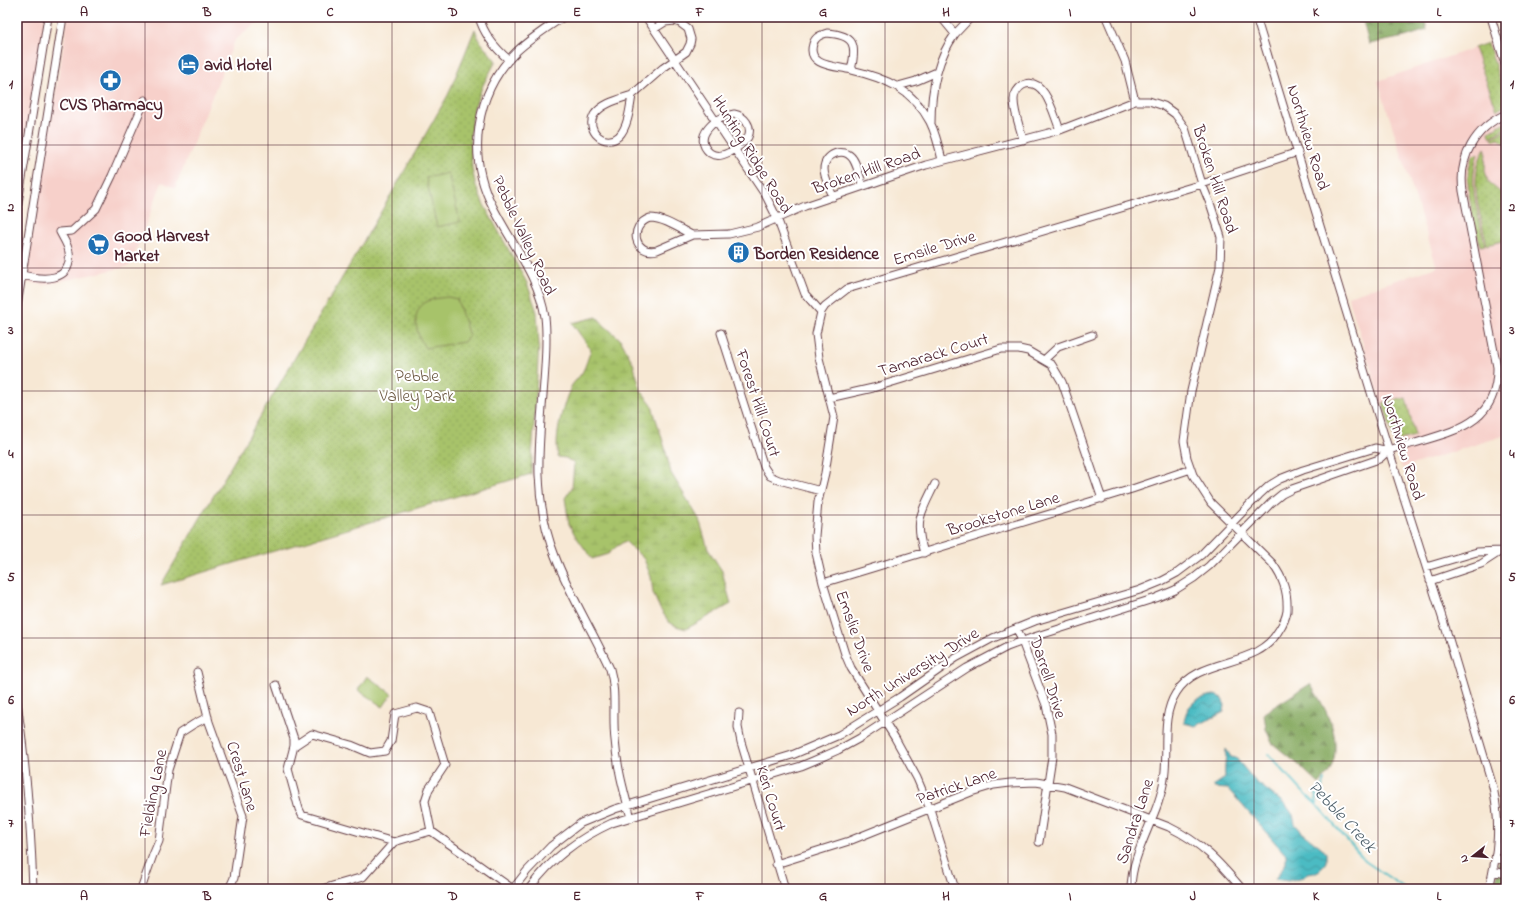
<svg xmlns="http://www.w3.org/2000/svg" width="1523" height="906" font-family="'Indie Flower',sans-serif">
	<defs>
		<pattern id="grass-dots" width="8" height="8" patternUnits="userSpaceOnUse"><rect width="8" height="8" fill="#a7c36a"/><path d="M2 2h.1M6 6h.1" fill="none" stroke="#91a75c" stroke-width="1.8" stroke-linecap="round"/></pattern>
		<pattern id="forest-firs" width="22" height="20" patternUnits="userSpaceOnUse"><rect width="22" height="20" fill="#85a95e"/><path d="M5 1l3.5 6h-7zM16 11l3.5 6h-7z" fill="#6f894e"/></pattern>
		<pattern id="wetland-marsh" width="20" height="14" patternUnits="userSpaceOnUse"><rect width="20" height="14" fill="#a7c36a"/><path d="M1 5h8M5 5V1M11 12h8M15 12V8" fill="none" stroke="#91a75c"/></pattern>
		<pattern id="water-waves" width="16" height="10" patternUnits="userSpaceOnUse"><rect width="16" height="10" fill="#4cbbc3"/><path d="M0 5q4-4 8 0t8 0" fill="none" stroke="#41979f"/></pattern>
	</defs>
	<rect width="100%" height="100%" fill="#fff"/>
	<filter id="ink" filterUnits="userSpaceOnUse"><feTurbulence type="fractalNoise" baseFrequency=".025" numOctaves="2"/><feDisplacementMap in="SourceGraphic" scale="8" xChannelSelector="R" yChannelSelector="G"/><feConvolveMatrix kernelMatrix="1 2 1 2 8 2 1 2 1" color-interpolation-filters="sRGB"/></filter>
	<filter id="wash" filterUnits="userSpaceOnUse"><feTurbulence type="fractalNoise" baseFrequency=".012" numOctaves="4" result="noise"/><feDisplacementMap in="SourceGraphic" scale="16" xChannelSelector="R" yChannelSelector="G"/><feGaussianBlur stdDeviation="0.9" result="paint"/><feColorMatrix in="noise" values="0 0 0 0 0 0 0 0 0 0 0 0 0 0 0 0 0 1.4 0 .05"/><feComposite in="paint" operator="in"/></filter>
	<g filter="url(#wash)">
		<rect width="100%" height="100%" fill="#f7e8d4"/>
		<path fill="#f7d0ca" d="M17,17H45L17,185Z
			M68,17H265L235,40L175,188L162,182L130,266L44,285L25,282Z
			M1506,37V435L1402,468L1348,296L1437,267L1378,81Z"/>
		<path fill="url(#grass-dots)" stroke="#78714a" d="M475,29L479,40L496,61L483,85L474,108L470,136L472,169L476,186L483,203L527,283L537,312L539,344L531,474L161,585L385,205L448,95Z
			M1488,43L1506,99V106L1497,110L1474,48Z
			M1503,123L1506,124V127L1491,137L1489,133L1490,131Z
			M1506,129L1504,136L1506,137V144L1498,138L1494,140L1492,138Z
			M1485,148L1486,150L1485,170L1488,182L1506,197V240L1487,245C1480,212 1467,179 1485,148Z
			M1478,154C1467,184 1479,215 1485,245L1480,246C1474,219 1461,181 1473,155Z
			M1406,398L1415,436L1396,441L1394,439L1383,403Z"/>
		<path fill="url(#forest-firs)" stroke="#686444" d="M1362,17H1424L1427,30L1405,37L1369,44Z
			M1310,684C1327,710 1345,741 1329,772C1327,776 1322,780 1319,784L1300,766L1272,743L1266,729L1264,713Z
			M1506,824V889H1494Z"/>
		<path fill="url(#wetland-marsh)" stroke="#78714a" d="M597,317L605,326L620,339L633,363L641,391L651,403L665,448L671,473L699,519L708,549L722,571L731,604L686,629L676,626L669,622L660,609L653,593L651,577L644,559L625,541L616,547L608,554L592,559L575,535L569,524L565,498L572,488L574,464L566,458L558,457C554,437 563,403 572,385C575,381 579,377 582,373C586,366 588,357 591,350L572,323Z"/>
		<path fill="#a7c36a" stroke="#78714a" d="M448,173L460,222L437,227L426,178Z
			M448,297L457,299L469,336L464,342L425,348C417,335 409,312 426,302C433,298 441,298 448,297Z
			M367,676L392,694L383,707L358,690Z"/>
		<path fill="url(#water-waves)" stroke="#4b6d77" d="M1214,695L1221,697L1225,705L1224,712L1196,726L1184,723C1186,704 1196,698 1214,695Z
			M1226,749L1231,757L1236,758L1255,781L1286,805L1293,815L1295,824L1303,833L1321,847L1326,853V862L1320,870L1314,873L1308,874L1303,877L1288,881L1275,879L1286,863V855L1228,789L1215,788L1213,786L1225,778C1224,768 1226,759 1226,749Z"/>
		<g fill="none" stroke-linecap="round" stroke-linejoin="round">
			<path stroke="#4cbbc3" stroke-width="2" d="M1268,754L1303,792L1317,805L1365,861L1406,889
				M1317,804L1316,799L1318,798L1316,796V794L1320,793L1325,780"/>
		</g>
	</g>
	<g filter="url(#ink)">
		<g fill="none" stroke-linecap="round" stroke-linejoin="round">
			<defs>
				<path id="minor" d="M78,17H104
					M479,17C484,35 495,48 509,60
					M563,17C547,28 531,38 517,51C475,92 466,156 493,207C511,243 539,277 545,317C547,334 546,351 545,367C543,403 538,439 539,475C540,503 545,531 555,556C570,596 593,631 610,669C617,693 612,716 615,740C617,767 624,792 631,818
					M646,17L766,196L777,218L805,294L821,312
					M941,17L955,34L971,17
					M1106,17L1125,61L1135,101
					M1256,17L1384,435L1449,639L1493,787C1501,826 1498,851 1489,889
					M1491,17L1506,67
					M827,33C855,35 857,45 851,70C838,66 806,67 813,44C815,37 820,35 827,33Z
					M851,70C885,78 913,89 930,122C936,134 939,147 942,160
					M898,86L916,81L937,72
					M632,95C630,108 628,127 619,136C605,149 585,130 594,115C602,103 620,99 632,95Z
					M632,95L663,68L686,52L690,44L691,39L688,29L680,23L675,21L665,22L654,29
					M734,114C744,116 753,126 748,137C744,144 730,153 722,155C718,156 713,155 710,153C691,137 716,116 734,114Z
					M931,123C931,91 936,60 955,34
					M1023,140C1020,127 1014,113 1014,100C1014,94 1018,88 1023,85C1045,75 1054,116 1060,130
					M833,197C830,188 824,178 824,169C824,154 844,146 853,159C858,167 860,178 863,186
					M17,209L48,17
					M650,218C664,218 680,229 692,235L657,250C635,256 627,226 650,218Z
					M692,235L729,234L758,227L805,206L926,165L1060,130L1135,101H1149L1164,106L1175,114L1185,128L1202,184L1211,206L1221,237L1220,267L1191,391L1184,441L1187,458L1193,475L1211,503L1272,563C1283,578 1288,591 1287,611C1286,618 1283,624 1279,630C1257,670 1199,655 1176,693C1160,718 1169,750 1164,779C1159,816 1131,852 1131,889
					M22,275C42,280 73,283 69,252C68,245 63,238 60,232L72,231L96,209L112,176L145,100
					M17,306L63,17
					M721,333L764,467L770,476L779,480L821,491
					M1044,360L1058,347L1092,335
					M829,398L873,388L1001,349H1019L1028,351L1052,365L1062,382L1102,499
					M924,553C914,520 921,513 935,484
					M1426,567L1477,552L1501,551L1506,549
					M1430,581L1481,564L1501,551
					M823,583L1132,489L1191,469
					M1017,628L1046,705L1052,734V757L1039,842
					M197,672L209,722L243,816L234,878L229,889
					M276,685L294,739V746L288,769L299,809L302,815L394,842
					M17,702C26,764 31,827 33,889
					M739,713L738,727L741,742L785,889
					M294,746L312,734L351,745L370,753L385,751L391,741L395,714L417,708L429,712L445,765L429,789L425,801L431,831
					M1496,858L1506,861
					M776,864L849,841L971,792L994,785L1010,783L1036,782L1065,787L1169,827C1202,843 1219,862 1242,889
					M1493,871L1506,874
					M141,889L153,855L159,841L168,770L180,733L194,724L208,717
					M322,889L363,877L394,842L431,831L513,889
					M513,889L527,871L551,846L581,823L615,809L792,755L839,735L900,697L956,658L993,638L1035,621L1140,590L1162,581L1177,573L1201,555L1259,495L1270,485L1280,479L1303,470L1375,448L1389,451
					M529,889C552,858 577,839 612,823L801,766L813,761L838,750L860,738L967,668L1007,647L1034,637L1156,598L1175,590L1194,578L1209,566L1271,503L1282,494L1292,489L1379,459C1382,457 1385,453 1388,451C1395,447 1407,445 1415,443C1458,430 1498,422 1497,367L1463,191C1458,157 1475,128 1506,114
					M955,889L930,809L917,778L895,738L851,668L845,654L823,583L816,553L815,536L818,502L825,473L834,417L819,358L816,334L821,312L825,306L847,289L1202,184L1298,152"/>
			</defs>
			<use href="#minor" stroke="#643d44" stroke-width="9"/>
			<use href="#minor" stroke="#fff" stroke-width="7"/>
		</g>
	</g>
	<path fill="none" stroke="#4a1f2b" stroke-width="1" stroke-opacity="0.55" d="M145,17V889M268,17V889M392,17V889M515,17V889M638,17V889M762,17V889M885,17V889M1008,17V889M1131,17V889M1254,17V889M1378,17V889M17,145H1506M17,268H1506M17,391H1506M17,515H1506M17,638H1506M17,761H1506"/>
	<defs>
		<symbol id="hotel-disc" viewBox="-11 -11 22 22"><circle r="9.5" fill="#1f6fb2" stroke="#fff"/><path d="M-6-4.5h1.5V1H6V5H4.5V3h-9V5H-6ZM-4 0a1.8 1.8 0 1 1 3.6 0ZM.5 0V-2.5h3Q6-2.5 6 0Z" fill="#fff"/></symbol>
		<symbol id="pharmacy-disc" viewBox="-11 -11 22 22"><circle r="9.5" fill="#1f6fb2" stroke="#fff"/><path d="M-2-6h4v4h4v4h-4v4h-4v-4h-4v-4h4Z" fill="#fff"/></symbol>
		<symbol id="supermarket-disc" viewBox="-11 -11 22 22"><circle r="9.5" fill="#1f6fb2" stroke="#fff"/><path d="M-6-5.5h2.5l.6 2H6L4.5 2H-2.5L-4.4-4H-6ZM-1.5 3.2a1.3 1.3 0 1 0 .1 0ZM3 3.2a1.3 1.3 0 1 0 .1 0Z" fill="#fff"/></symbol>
		<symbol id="building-disc" viewBox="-11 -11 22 22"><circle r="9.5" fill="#1f6fb2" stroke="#fff"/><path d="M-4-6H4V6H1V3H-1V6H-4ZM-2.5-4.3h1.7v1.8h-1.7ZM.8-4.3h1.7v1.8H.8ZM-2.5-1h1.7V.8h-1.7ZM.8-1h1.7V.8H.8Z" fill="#fff"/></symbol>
	</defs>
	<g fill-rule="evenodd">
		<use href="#hotel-disc" x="176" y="52" width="25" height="25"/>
		<use href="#pharmacy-disc" x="98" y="68" width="25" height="25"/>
		<use href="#supermarket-disc" x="86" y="232" width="25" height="25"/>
		<use href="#building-disc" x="726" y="240" width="25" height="25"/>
	</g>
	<g text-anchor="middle" stroke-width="4" stroke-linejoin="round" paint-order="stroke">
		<g font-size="17" font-weight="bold" fill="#4a1f2b" stroke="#fff" text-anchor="start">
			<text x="204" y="70">avid Hotel</text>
			<text x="111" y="110" text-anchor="middle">CVS Pharmacy</text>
			<text x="114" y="241">Good Harvest<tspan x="114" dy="20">Market</tspan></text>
			<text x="754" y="259">Borden Residence</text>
		</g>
		<g font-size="17" fill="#4a1f2b" stroke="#fff">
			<text transform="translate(1309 137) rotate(73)" y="6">Northview Road</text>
			<text transform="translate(753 154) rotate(58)" y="6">Hunting Ridge Road</text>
			<text transform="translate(866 170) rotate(-19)" y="6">Broken Hill Road</text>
			<text transform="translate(1216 179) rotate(72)" y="6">Broken Hill Road</text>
			<text transform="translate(525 235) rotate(65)" y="6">Pebble Valley Road</text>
			<text transform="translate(934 247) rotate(-17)" y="6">Emsile Drive</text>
			<text transform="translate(933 354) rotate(-17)" y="6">Tamarack Court</text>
			<text transform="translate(759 403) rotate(72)" y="6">Forest Hill Court</text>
			<text transform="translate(1404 447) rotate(73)" y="6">Northview Road</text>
			<text transform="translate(1003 513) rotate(-17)" y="6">Brookstone Lane</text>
			<text transform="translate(856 631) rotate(70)" y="6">Emslie Drive</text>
			<text transform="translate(912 671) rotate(-32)" y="6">North University Drive</text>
			<text transform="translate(1049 677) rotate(72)" y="6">Darrell Drive</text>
			<text transform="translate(243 776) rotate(73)" y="6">Crest Lane</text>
			<text transform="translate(956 785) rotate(-19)" y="6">Patrick Lane</text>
			<text transform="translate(152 793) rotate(-79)" y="6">Fielding Lane</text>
			<text transform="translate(772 798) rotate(73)" y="6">Keri Court</text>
			<text transform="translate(1134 821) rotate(-72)" y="6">Sandra Lane</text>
		</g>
		<g font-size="17" fill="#6b5841" stroke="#fff">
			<text x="417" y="381">Pebble<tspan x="417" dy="20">Valley Park</tspan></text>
		</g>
		<g font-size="18" font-style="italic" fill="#4b5d68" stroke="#fff">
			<text transform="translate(1343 816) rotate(47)" y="6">Pebble Creek</text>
		</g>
	</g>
	<rect width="1523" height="906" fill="none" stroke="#fff" stroke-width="44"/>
	<g transform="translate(1473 856) rotate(253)" stroke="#ffffff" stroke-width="3" paint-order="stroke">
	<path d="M0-3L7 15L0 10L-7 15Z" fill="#4a1f2b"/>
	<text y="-6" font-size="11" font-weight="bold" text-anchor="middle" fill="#4a1f2b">N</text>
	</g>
	<rect x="22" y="22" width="1479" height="862" fill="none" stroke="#4a1f2b" stroke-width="1.5"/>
	<g font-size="13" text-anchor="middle" font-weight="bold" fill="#4a1f2b">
		<text x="84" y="16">A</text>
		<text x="207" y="16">B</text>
		<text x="330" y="16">C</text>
		<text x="453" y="16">D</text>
		<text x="577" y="16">E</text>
		<text x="700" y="16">F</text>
		<text x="823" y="16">G</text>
		<text x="946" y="16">H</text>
		<text x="1070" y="16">I</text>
		<text x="1193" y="16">J</text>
		<text x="1316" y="16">K</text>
		<text x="1439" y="16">L</text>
		<text x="11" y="88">1</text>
		<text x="1512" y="88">1</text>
		<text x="11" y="211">2</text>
		<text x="1512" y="211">2</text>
		<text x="11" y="334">3</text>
		<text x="1512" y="334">3</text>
		<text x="11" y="458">4</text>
		<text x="1512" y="458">4</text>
		<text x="11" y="581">5</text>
		<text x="1512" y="581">5</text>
		<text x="11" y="704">6</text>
		<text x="1512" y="704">6</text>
		<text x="11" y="827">7</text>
		<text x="1512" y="827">7</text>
		<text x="84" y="900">A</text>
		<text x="207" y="900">B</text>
		<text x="330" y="900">C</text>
		<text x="453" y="900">D</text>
		<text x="577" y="900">E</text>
		<text x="700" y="900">F</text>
		<text x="823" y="900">G</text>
		<text x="946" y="900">H</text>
		<text x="1070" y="900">I</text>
		<text x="1193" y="900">J</text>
		<text x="1316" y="900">K</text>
		<text x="1439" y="900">L</text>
	</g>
</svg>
